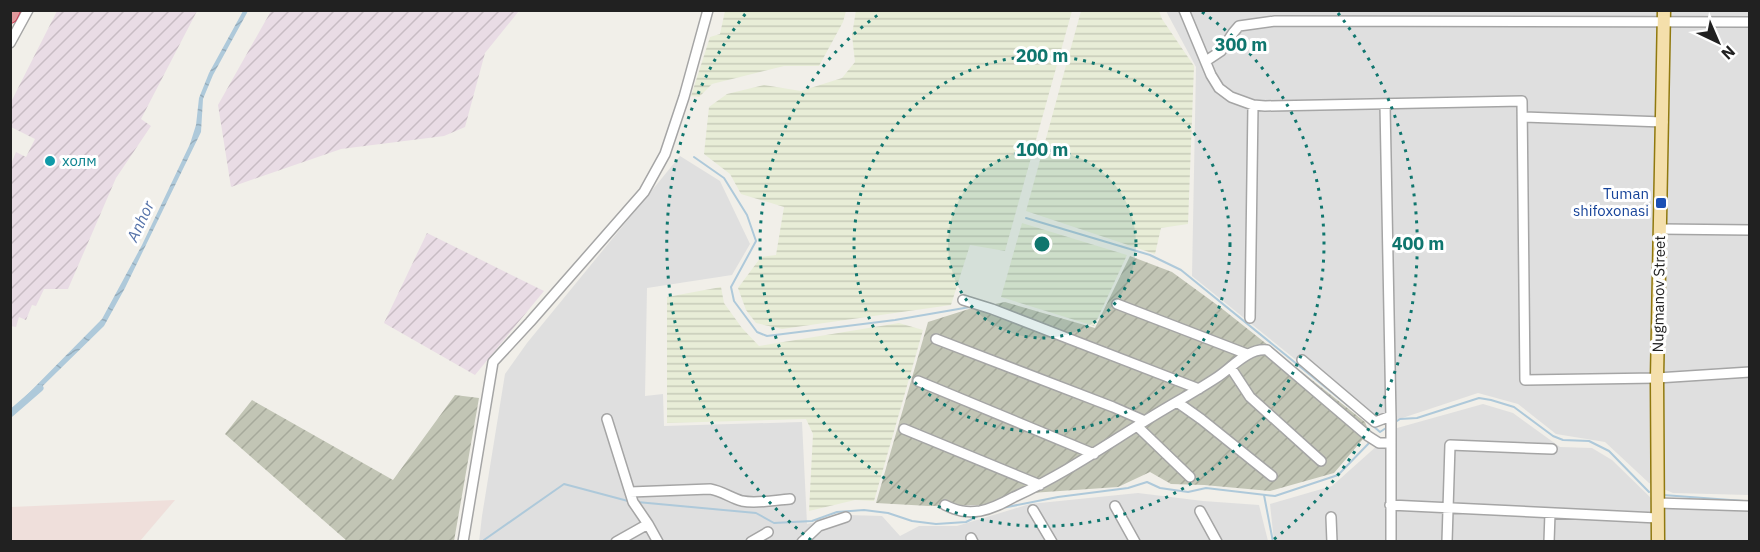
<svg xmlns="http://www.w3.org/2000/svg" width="1760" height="552" font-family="'IBM Plex Sans',sans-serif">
	<defs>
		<pattern id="industrial-furrows" width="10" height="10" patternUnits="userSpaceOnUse" patternTransform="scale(1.5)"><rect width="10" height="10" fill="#e9dce5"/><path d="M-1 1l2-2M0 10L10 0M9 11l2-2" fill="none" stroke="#c8bcc4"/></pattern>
		<pattern id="construction-furrows" width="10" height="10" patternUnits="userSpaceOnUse" patternTransform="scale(1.5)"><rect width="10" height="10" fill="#c2c5b5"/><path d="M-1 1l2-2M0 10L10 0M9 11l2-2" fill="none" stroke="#a6a99b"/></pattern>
		<pattern id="farmland-rules" width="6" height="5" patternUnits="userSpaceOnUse" patternTransform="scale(1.5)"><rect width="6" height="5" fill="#e8edd7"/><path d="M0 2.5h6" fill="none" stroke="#c7cbb8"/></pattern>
		<pattern id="water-waves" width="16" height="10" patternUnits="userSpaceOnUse" patternTransform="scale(1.5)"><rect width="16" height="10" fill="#aec9da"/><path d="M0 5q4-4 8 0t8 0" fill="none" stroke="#95acbb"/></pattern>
	</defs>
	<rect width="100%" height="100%" fill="#f1efe9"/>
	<path fill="#dfdfdf" d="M1166,11H1749V495L1673,493L1649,483L1605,442L1556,434L1518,404L1478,393L1378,426L1192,276L1196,67Z
		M680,156L720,181L750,244L732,275L647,288L645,396L663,394L664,426L802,422L807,524L848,515L882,516L900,536L919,526H957L1030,504L1138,493L1203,501L1259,505L1268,541L479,542L482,516L505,374L527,343Z
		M1483,404L1513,413L1560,447L1592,448L1612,460L1653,500V541H1274L1270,504L1332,486L1397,428Z
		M1663,501L1749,503V541L1663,542Z"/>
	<path fill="#efdfdb" d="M175,500L140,541H11V507Z"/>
	<path fill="url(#industrial-furrows)" d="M57,11H197L141,119L151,126L116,178L68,289H44L36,306L32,305L26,320L19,317L16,327L10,326L11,164L16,152L26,157L35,139L11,127V102Z
		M271,11V10L519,11L485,53L465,127L444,136L341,149L231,187L218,105Z
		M427,233L544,291L475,375L384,323Z"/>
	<path fill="url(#construction-furrows)" d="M1130,256L1172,272L1220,307L1365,422L1369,432L1334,473L1270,491L1204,485L1171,484L1150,472L1118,487L1031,493L982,505L929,506L876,503L928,322L969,309L1005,302L1095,328Z
		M455,395L479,398L454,541H347L225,434L252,400L393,480Z"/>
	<path fill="url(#farmland-rules)" d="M856,10L1072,11L1005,251L970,245L951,305L782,329L756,323L746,310L738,288L761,257L776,255L784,207L741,194L730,174L704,154L709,107L727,94L764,85L801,91L842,78L855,62L852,35Z
		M725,11V10L846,11L843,22L819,66H784L712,84L699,97L691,96L710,37L720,34Z
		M1081,11H1159L1162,19L1194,66L1188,224L1161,228L1155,254L1026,211Z
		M1022,223L1127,255L1094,326L1001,297Z
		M721,287L724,303L742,328L759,346L899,323L923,330L874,501L855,500L809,511L813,434L806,419L667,423V297Z"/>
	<path fill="url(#water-waves)" d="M243,11H248L213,75L203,99L201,132L125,288L104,326L11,417V411L102,319L142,245L190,144L196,125L199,98L209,73Z"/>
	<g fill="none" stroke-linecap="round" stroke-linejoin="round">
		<path stroke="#aec9da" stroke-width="2" d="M694,157L724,178L747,215L756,241L731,287L734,301L757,332L767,336L895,320L970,307
			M1026,218L1150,255L1181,270L1351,408
			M1394,423L1400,419L1417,418L1479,398L1491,400L1514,407L1553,436L1563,440L1589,441L1609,451L1649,492
			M1372,425L1380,432L1389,426
			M1264,495L1273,542
			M1663,495L1744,501
			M637,502L756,513L774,523L812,521L837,512L864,510L888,513L912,521L936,524L966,522L982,514
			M1002,508L1058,497L1128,488L1147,482L1160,488L1188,492L1206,488L1275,496L1338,475L1372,440
			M484,540L564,484L628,501"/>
		<path stroke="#aec9da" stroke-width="7" d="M10,414L40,388"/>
		<defs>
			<path id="minor" d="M1184,10L1211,75L1219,88L1231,97L1253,105L1265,106L1522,101L1525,380L1657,378L1750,372
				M10,43L28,10
				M1206,61L1221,51L1233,33L1239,26L1275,21L1750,22
				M1385,104L1391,418V542
				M1523,117L1663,122
				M1660,229L1750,230
				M963,300L992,309L1199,389
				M1117,304L1247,354
				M1250,318L1253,105
				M936,339L1113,407L1145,421
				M1302,360L1375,422L1391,416
				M1231,368L1250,397L1321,461
				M918,381L1094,454
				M1177,402L1201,419L1272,476
				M607,419L633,502L648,524
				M1137,426L1190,477
				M904,429L1040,485
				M630,492L710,489C722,491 731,498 742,501C757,504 775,500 790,499
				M1658,503L1750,506
				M945,505C957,511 966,513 980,511C992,509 1003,503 1014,497C1058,477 1097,451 1137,426C1163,409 1190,395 1216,378C1232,368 1247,348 1267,350L1368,436L1379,443H1391
				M1390,505L1658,518
				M1115,506L1135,542
				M1033,510L1052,542
				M1200,511L1217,542
				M1331,517L1332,542
				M971,538L973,542
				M463,542L493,362L530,322L644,192L665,154L684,97L708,10
				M616,542L648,524L658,542
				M751,542L768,532
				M802,542L819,526L846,517
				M1447,542L1450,445L1552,449
				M1549,542L1550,513"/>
			<path id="major" d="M1658,542L1657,378L1664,10"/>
			<path id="highway" d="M10,16L13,10"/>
		</defs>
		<use href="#minor" stroke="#a5a5a5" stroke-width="12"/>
		<use href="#major" stroke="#90790f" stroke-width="15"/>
		<use href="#highway" stroke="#cb3a56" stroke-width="16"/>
		<use href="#minor" stroke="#fff" stroke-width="9"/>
		<use href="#major" stroke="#f4dfab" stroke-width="12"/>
		<use href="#highway" stroke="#e0999c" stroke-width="14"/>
	</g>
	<circle cx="1042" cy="244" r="94" fill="#0f766e" fill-opacity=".12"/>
	<g fill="none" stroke="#0f766e" stroke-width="3" stroke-dasharray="3 6">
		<circle cx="1042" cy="244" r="94"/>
		<circle cx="1042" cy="244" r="188"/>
		<path d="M1202 12A282 282 0 1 1 882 12"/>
		<path d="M811 540A376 376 0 0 1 746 13M1338 13A376 376 0 0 1 1273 540"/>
	</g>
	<circle fill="#0f9aa8" stroke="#fff" stroke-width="2" cx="50" cy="161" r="6"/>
	<rect fill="#1a4fb4" stroke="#fff" stroke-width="2" x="1655" y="197" width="12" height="12" rx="3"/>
	<g text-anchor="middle" stroke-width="6" stroke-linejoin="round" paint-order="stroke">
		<g font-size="15" fill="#0d838f" stroke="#fff" text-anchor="start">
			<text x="62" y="166">холм</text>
		</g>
		<g font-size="15" fill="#164399" stroke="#fff" text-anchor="end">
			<text x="1649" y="199">Tuman<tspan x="1649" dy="17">shifoxonasi</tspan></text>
		</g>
		<g font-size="15" fill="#212121" stroke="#fff">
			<text transform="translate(1659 294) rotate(-89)" y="5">Nugmanov Street</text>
		</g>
		<g font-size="16" font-style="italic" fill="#5673a9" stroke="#fff">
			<text transform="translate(140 221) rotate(-65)" y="6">Anhor</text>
		</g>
	</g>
	<circle cx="1042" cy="244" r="9" fill="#0f766e" stroke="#fff" stroke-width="3"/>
	<g font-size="18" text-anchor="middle" font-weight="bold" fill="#0f766e" stroke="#fff" stroke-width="6" stroke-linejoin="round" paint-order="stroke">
		<text x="1241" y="51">300 m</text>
		<text x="1042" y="62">200 m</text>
		<text x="1042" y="156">100 m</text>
		<text x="1418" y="250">400 m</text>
	</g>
	<rect width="1760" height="552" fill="none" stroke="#212121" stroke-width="24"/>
	<g transform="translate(1718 42) rotate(136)" stroke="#ffffff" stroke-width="4.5" paint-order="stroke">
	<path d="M0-4.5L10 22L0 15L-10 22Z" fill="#212121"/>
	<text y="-9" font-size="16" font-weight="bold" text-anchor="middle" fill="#212121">N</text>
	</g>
</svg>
